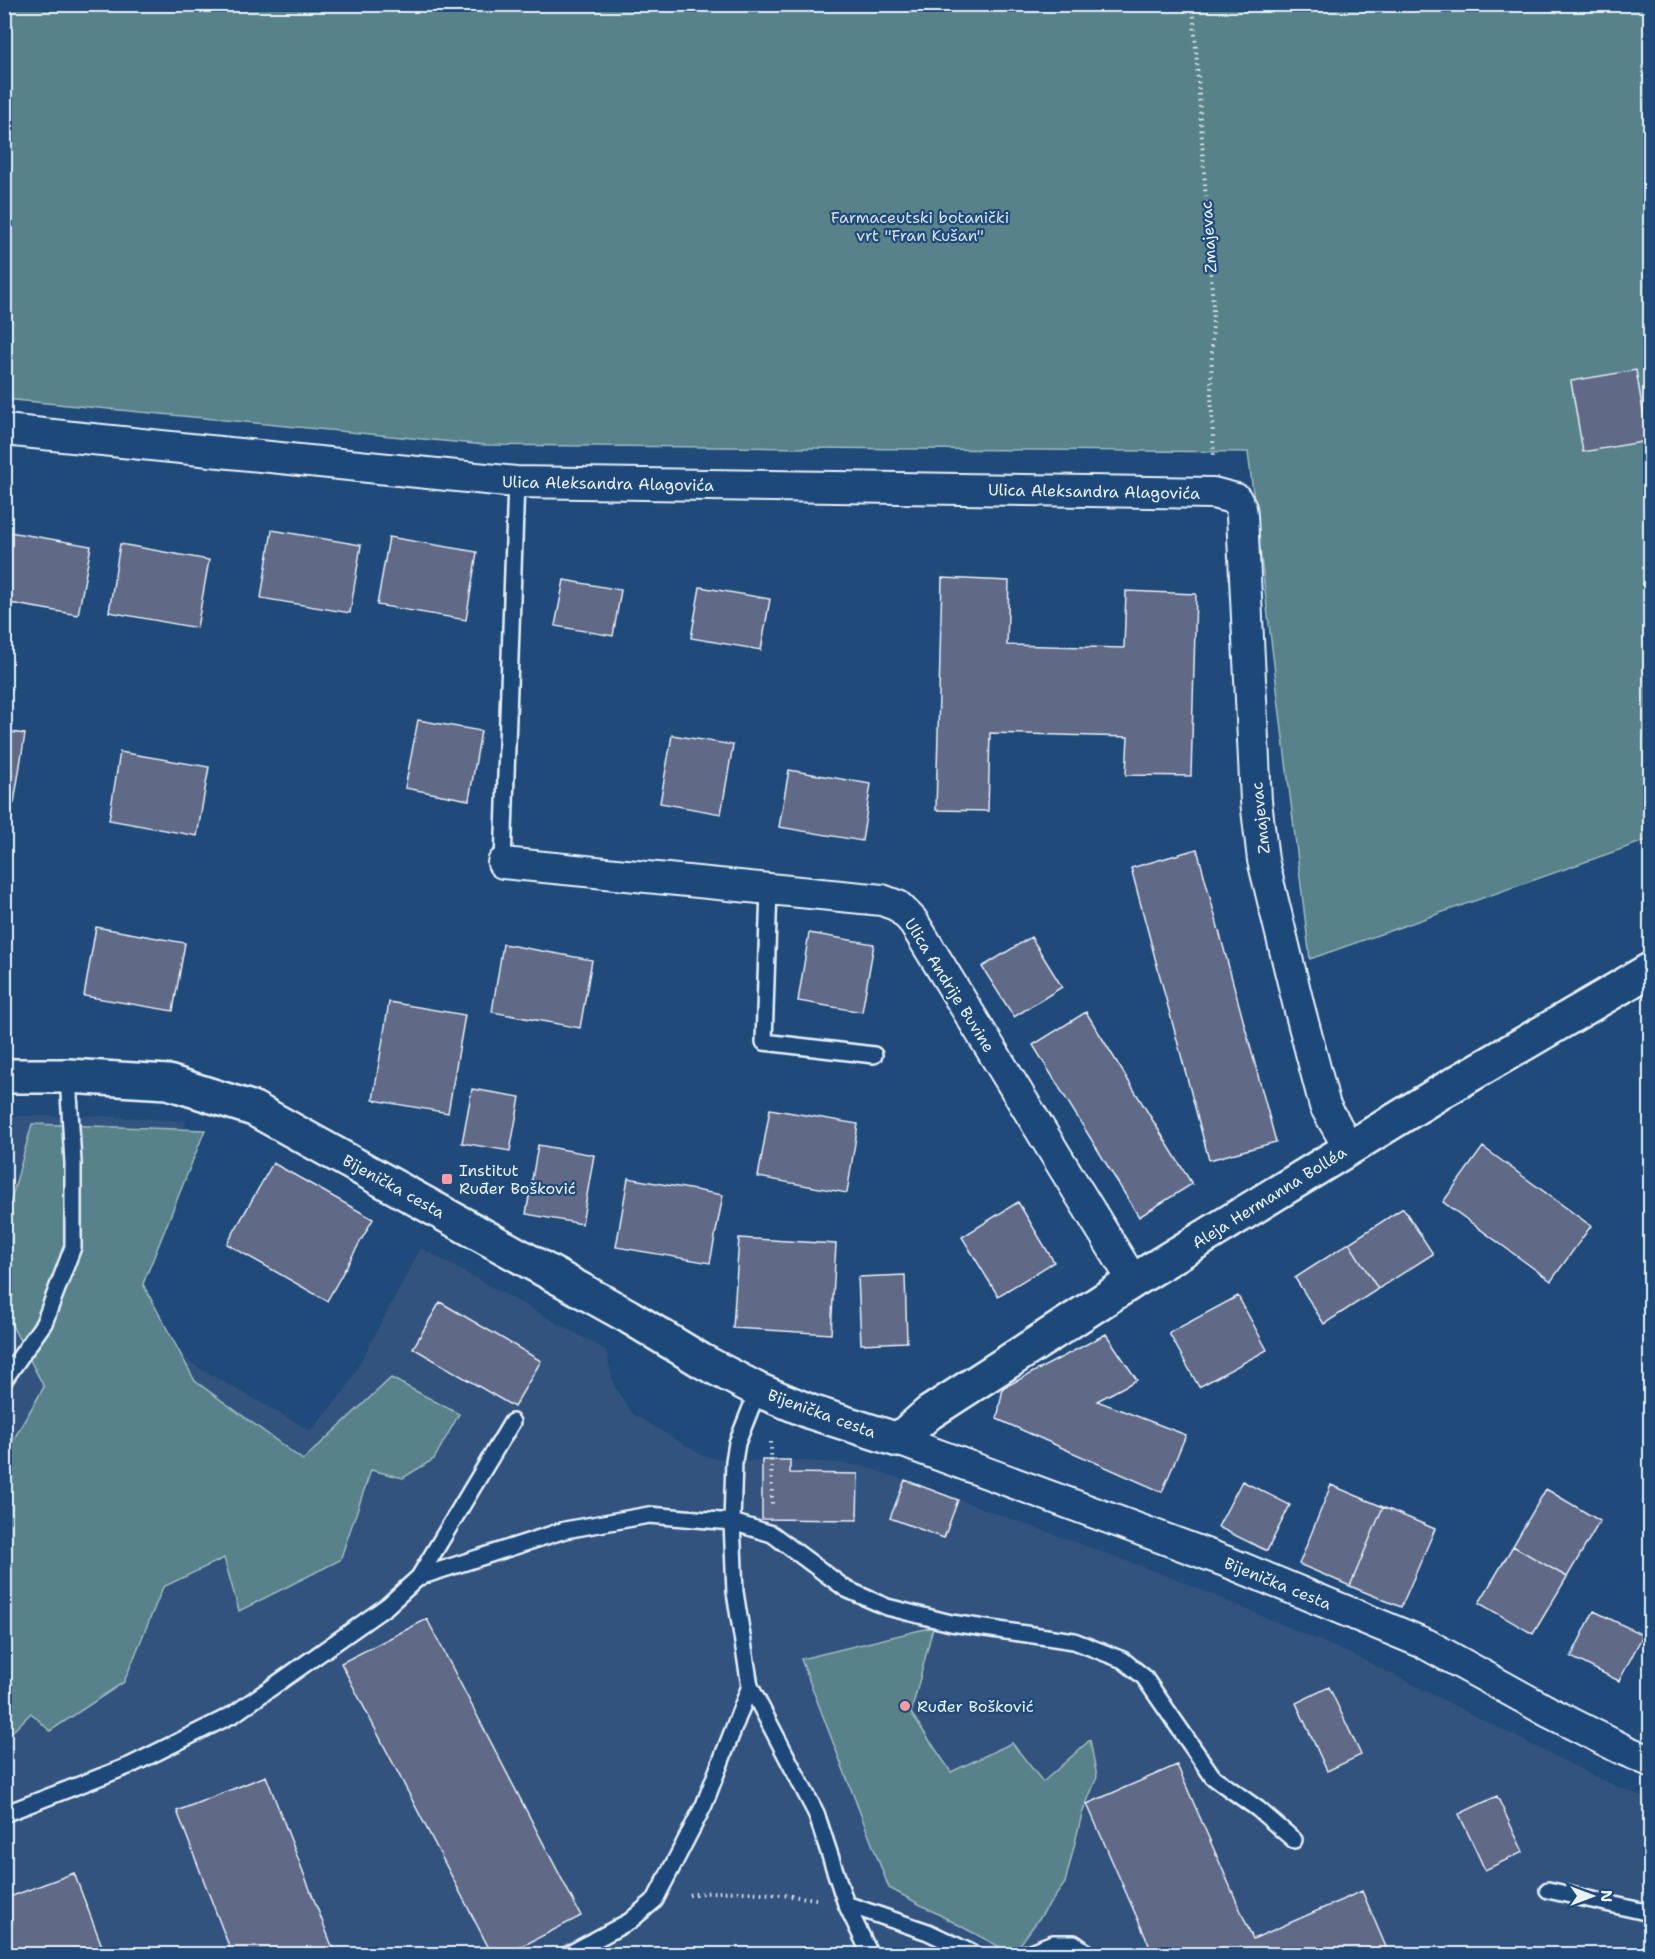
<svg xmlns="http://www.w3.org/2000/svg" width="1655" height="1959" font-family="'Shantell Sans',sans-serif">
	<rect width="100%" height="100%" fill="#1f4a7a"/>
	<filter id="ink" filterUnits="userSpaceOnUse"><feTurbulence type="fractalNoise" baseFrequency=".0167" numOctaves="2"/><feDisplacementMap in="SourceGraphic" scale="12" xChannelSelector="R" yChannelSelector="G"/><feConvolveMatrix kernelMatrix="1 2 1 2 8 2 1 2 1" color-interpolation-filters="sRGB"/></filter>
	<g filter="url(#ink)">
		<path fill="#33537e" d="M5,1116H102L186,1121L127,1320L199,1368L311,1431L346,1389L421,1248L606,1350L614,1386L632,1413L703,1456L734,1461L790,1460L837,1463L862,1466L905,1480L1181,1581L1362,1659L1602,1780L1650,1800V1954H5Z"/>
		<path fill="#598289" stroke="#a0bac0" stroke-width="1.5" d="M4,5H1650V839L1310,959L1248,452L485,445L5,399Z
			M32,1124L205,1130L143,1284L195,1381L303,1460L391,1378L459,1414L434,1459L403,1478L371,1470L340,1560L239,1611L224,1558L163,1587L124,1682L50,1731L31,1713L5,1739L4,1584L12,1576L5,1542V1454L44,1387L4,1310L5,1222Z
			M933,1627L911,1713L951,1772L1012,1743L1043,1782L1090,1740L1097,1777L1082,1814L1065,1883L1013,1954L889,1888L801,1659Z"/>
		<path fill="#616986" stroke="#e8f1f8" stroke-width="1.5" d="M1636,370L1648,441L1583,452L1571,381Z
			M272,530L361,545L350,613L261,598Z
			M4,531L91,546L78,615L4,602Z
			M389,537L477,552L466,620L377,605Z
			M120,544L209,560L197,628L109,612Z
			M942,578L1009,581L1007,645L1124,648L1126,591L1196,594L1191,776L1126,775L1128,737L990,733L988,811L936,810Z
			M564,580L621,590L613,636L555,626Z
			M700,587L770,599L761,650L691,638Z
			M418,720L481,731L469,800L405,788Z
			M4,731L25,734L14,803L4,801Z
			M672,735L733,745L721,814L660,803Z
			M120,752L209,767L197,836L109,820Z
			M789,770L871,784L862,841L779,827Z
			M1197,849L1276,1142L1209,1160L1131,868Z
			M4,877L8,878L4,899Z
			M96,927L185,943L173,1011L84,996Z
			M809,933L874,944L862,1012L798,1001Z
			M1031,937L1062,987L1014,1017L982,967Z
			M503,944L592,960L580,1028L492,1012Z
			M389,1002L465,1015L448,1113L373,1100Z
			M1086,1012L1192,1184L1139,1217L1033,1045Z
			M472,1089L520,1097L510,1151L462,1143Z
			M770,1109L858,1124L847,1193L758,1177Z
			M538,1145L594,1155L582,1224L526,1214Z
			M1483,1147L1591,1226L1551,1281L1443,1202Z
			M273,1163L373,1219L327,1301L227,1244Z
			M628,1178L723,1195L710,1263L616,1247Z
			M1018,1202L1054,1262L998,1296L962,1237Z
			M1403,1208L1433,1254L1378,1289L1349,1243Z
			M739,1238L836,1244L831,1334L733,1328Z
			M1349,1243L1378,1289L1324,1324L1295,1278Z
			M905,1275L907,1342L861,1344L858,1277Z
			M1238,1296L1267,1350L1199,1387L1169,1333Z
			M440,1302L541,1361L514,1407L413,1348Z
			M1106,1334L1137,1380L1097,1401L1186,1435L1162,1492L997,1419L1003,1388Z
			M762,1460H790V1473L858,1474L857,1520L762,1519Z
			M905,1480L958,1500L944,1538L890,1518Z
			M1242,1481L1290,1505L1267,1551L1218,1527Z
			M1331,1485L1383,1507L1350,1586L1299,1564Z
			M1546,1489L1600,1521L1567,1577L1513,1546Z
			M1383,1507L1435,1529L1401,1607L1350,1586Z
			M1513,1546L1567,1577L1533,1634L1479,1603Z
			M1594,1611L1643,1635L1619,1681L1571,1657Z
			M427,1619L581,1916L507,1954H492L341,1663Z
			M1329,1687L1361,1755L1327,1771L1296,1703Z
			M1177,1765L1253,1939L1362,1891L1389,1954H1153L1087,1804Z
			M266,1776L335,1954H232L177,1811Z
			M1497,1796L1523,1852L1485,1870L1459,1814Z
			M74,1873L105,1954H4V1899Z"/>
		<g fill="none" stroke-linecap="round" stroke-linejoin="round">
			<defs>
				<path id="service" d="M503,863L516,482
					M769,889L764,1042L874,1055
					M4,1380L44,1323L73,1247V1163L68,1076
					M419,1577L565,1530L649,1515L732,1522L772,1534L846,1589L887,1607L951,1623L1074,1641L1123,1660L1144,1677L1213,1777L1258,1809L1294,1840
					M750,1686L816,1813L846,1904L870,1954
					M4,1814L131,1765L234,1714L387,1606L419,1577L512,1422
					M1548,1890L1650,1913
					M846,1904L928,1932L974,1954
					M569,1954L630,1921L655,1900L704,1805L750,1686L735,1592L732,1522L734,1461L737,1443L758,1390
					M1025,1954L1053,1943H1074L1089,1954"/>
				<path id="minor" d="M4,430L516,482L1213,493L1236,499L1241,508L1242,516L1256,801L1263,860L1299,1007L1325,1106L1349,1148
					M503,863L882,900L898,906L912,920L1133,1281
					M898,1440L1230,1563L1426,1644L1549,1712L1624,1750L1650,1761"/>
				<path id="secondary" d="M4,1076H68L168,1082L254,1109L628,1316L702,1361L758,1390L811,1412L898,1440L929,1413L1133,1281L1446,1089L1650,970"/>
			</defs>
			<use href="#service" stroke="#e8f1f8" stroke-width="20"/>
			<use href="#minor" stroke="#e8f1f8" stroke-width="34"/>
			<use href="#secondary" stroke="#e8f1f8" stroke-width="38"/>
			<path stroke="#e8f1f8" stroke-width="4" stroke-dasharray="1.5 4.5" stroke-linecap="butt" d="M1193,4L1213,306L1211,394L1214,459
				M771,1442L772,1507
				M689,1895C731,1888 774,1894 816,1899"/>
			<use href="#service" stroke="#1f4a7a" stroke-width="15"/>
			<use href="#minor" stroke="#1f4a7a" stroke-width="30"/>
			<use href="#secondary" stroke="#1f4a7a" stroke-width="33"/>
		</g>
	</g>
	<g fill="#ff9aa2" stroke="#1f4a7a" stroke-width="2">
		<rect x="441" y="1173" width="12" height="12" rx="3"/>
		<circle cx="905" cy="1706" r="6"/>
	</g>
	<g text-anchor="middle" stroke-width="4.5" stroke-linejoin="round" paint-order="stroke">
		<g font-size="16" fill="#d3e0e7" stroke="#1f4a7a">
			<text x="920" y="223">Farmaceutski botanički<tspan x="920" dy="18">vrt "Fran Kušan"</tspan></text>
		</g>
		<g font-size="16" fill="#e8f1f8" stroke="#1f4a7a">
			<text transform="translate(1208 237) rotate(-94)" y="6">Zmajevac</text>
			<text transform="translate(608 483) rotate(1)" y="6">Ulica Aleksandra Alagovića</text>
			<text transform="translate(1094 491) rotate(1)" y="6">Ulica Aleksandra Alagovića</text>
			<text transform="translate(1260 818) rotate(-96)" y="6">Zmajevac</text>
			<text transform="translate(950 985) rotate(58)" y="6">Ulica Andrije Buvine</text>
			<text transform="translate(394 1186) rotate(29)" y="6">Bijenička cesta</text>
			<text transform="translate(1269 1197) rotate(-32)" y="6">Aleja Hermanna Bolléa</text>
			<text transform="translate(822 1413) rotate(20)" y="6">Bijenička cesta</text>
			<text transform="translate(1278 1583) rotate(22)" y="6">Bijenička cesta</text>
		</g>
		<g font-size="16" fill="#e8f1f8" stroke="#1f4a7a" text-anchor="start">
			<text x="459" y="1176">Institut<tspan x="459" dy="18">Ruđer Bošković</tspan></text>
			<text x="917" y="1712">Ruđer Bošković</text>
		</g>
	</g>
	<rect width="1655" height="1959" fill="none" stroke="#1f4a7a" stroke-width="24"/>
	<rect x="12" y="12" width="1631" height="1935" fill="none" stroke="#e8f1f8" stroke-width="2" filter="url(#ink)"/>
	<g transform="translate(1592 1896) rotate(90)" stroke="#1f4a7a" stroke-width="4.5" paint-order="stroke">
	<path d="M0-4.5L10 22L0 15L-10 22Z" fill="#e8f1f8"/>
	<text y="-9" font-size="16" font-weight="bold" text-anchor="middle" fill="#e8f1f8">N</text>
	</g>
</svg>
